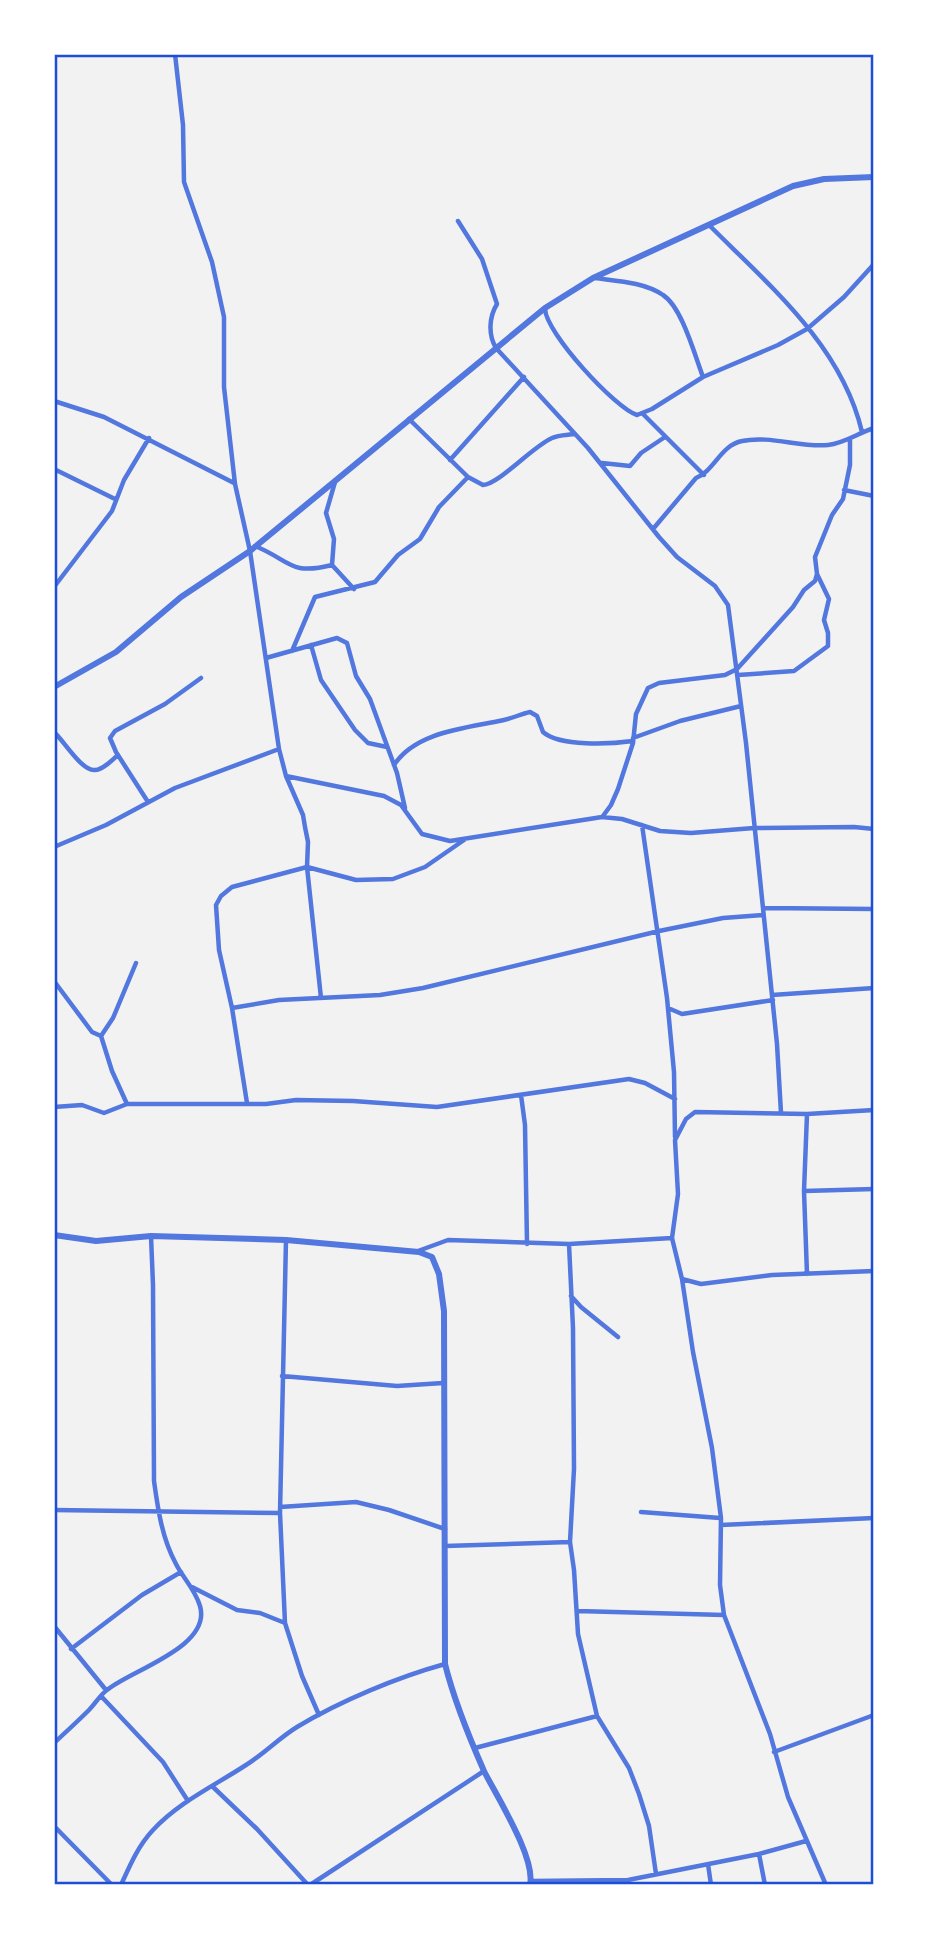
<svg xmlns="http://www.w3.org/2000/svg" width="928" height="1939" font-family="Signika,sans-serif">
	<rect width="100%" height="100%" fill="#f2f2f2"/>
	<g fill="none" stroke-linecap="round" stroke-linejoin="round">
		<path stroke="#5277de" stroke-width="4.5" d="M175,54L183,125L184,182L212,262L224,317V387L235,484L250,551
			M458,221L482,259L497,304C489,317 488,335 496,348L588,448L659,537L677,557L715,586L728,605L746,743L777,1044L781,1113
			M709,225C770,286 842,346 862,432
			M595,278C617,281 644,282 663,295C682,307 695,356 703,377
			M545,309C546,333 615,408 637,415L652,409L703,377L778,345L807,329L844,297L874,264
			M54,401L104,417L234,483
			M643,414L704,475
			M409,419L468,477L483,485C499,484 532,447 552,438C558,435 567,435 574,434
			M450,460L524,377
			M602,463L630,466L641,453L665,437
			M54,469L115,499
			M335,482L326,513L334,539L332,565L354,589
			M844,490L874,496
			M653,529L696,478C714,471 721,445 742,441C769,435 802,448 828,445C845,443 858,433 874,428
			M255,546C290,560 289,576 332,565
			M250,551L279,749L286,776L303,815L305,827L308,842L307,867L321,998
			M54,587L112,511L124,480L149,438
			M311,645L321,680L355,730L368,743L387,747
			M292,651L315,597L375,582L398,555L420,539L439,507L468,477
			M266,658L337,638L347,643L356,676L370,699L397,773L405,808
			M738,675L794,671L828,646V633L824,620L829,599L817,574L815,557L832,515L843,499L850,465V439
			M54,732C64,741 81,770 94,770C102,771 112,760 118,755
			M633,738L680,721L741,706
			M394,765C416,731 468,728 504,720C513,718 521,714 530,712L537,716L543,732C560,747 611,744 633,741
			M286,776L384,796L401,805L422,834L450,841L602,817L622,819L660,831L691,833L754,828L854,827L874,829
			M148,802L116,752L110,738L115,731L165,704L201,678
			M603,816L611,805L618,789L633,743L636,714L648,688L659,683L725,675L737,669L793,607L804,590L815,581L817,574
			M642,825L667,998L674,1072L675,1137
			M54,847L106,825L175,788L279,749
			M763,908L874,909
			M54,981L92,1032L101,1036L112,1071L127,1104
			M772,995L874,988
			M232,1008L279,1000L380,995L423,988L659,931L723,918L763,915
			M668,1008L682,1014L773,1000
			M101,1036L113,1018L136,963
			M521,1095L525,1125L527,1244
			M247,1103L232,1008L219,950L216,905L221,896L232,887L307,867L356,880L393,879L425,867L464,840
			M54,1107L82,1105L104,1113L127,1104H266L296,1100L353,1101L437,1107L629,1079L645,1083L675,1099
			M804,1191L874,1189
			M569,1244L573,1328L574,1469L570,1542L574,1570L578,1634L597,1716L629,1768L639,1794L649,1826L656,1874
			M418,1251L448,1240L569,1244L672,1238
			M807,1274L804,1191L807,1114
			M682,1279L701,1284L772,1275L874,1271
			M571,1296L581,1307L618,1337
			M282,1376L397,1386L443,1383
			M280,1507L356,1502L389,1510L445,1529
			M54,1510L280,1513L286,1240
			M641,1512L720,1518
			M280,1513L285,1623L302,1676L319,1715
			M721,1525L874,1518
			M445,1546L570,1542
			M192,1587L237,1610L260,1613L285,1623
			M577,1611L724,1615
			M54,1626L106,1690
			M71,1649L142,1595L181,1572
			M101,1696L163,1762L188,1801
			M54,1743C66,1732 78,1721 89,1710C95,1704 100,1695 107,1690C131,1670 212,1647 200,1606C195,1589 183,1578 176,1564C162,1538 158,1510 154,1481L153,1285L151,1236
			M475,1748L597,1716
			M774,1752L874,1715
			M212,1786L257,1829L308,1885
			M54,1826L112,1885
			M759,1854L765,1885
			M708,1864L711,1885
			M532,1881L628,1880L759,1854L806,1841
			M121,1885C130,1865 138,1846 153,1830C179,1802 214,1786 246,1765C264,1754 279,1738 297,1727C340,1701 398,1677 445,1664
			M310,1885L484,1771
			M826,1885L788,1797L770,1734L724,1615L720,1585L721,1518L712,1448L693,1352L682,1279L672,1238L678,1194L675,1140L686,1119L695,1112L807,1114L874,1110"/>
		<path stroke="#5277de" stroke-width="6" d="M54,687L116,652L181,597L250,551L545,308L593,278L793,186L824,179L874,177
			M54,1235L96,1241L151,1236L286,1240L419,1252L432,1257L439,1274L444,1311L445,1664C454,1700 469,1737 484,1771C497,1797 536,1858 530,1885"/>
	</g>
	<rect width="928" height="1939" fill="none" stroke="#ffffff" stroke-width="112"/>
	<rect x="56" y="56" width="816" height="1827" fill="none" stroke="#1d4ed8" stroke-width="2.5"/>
</svg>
